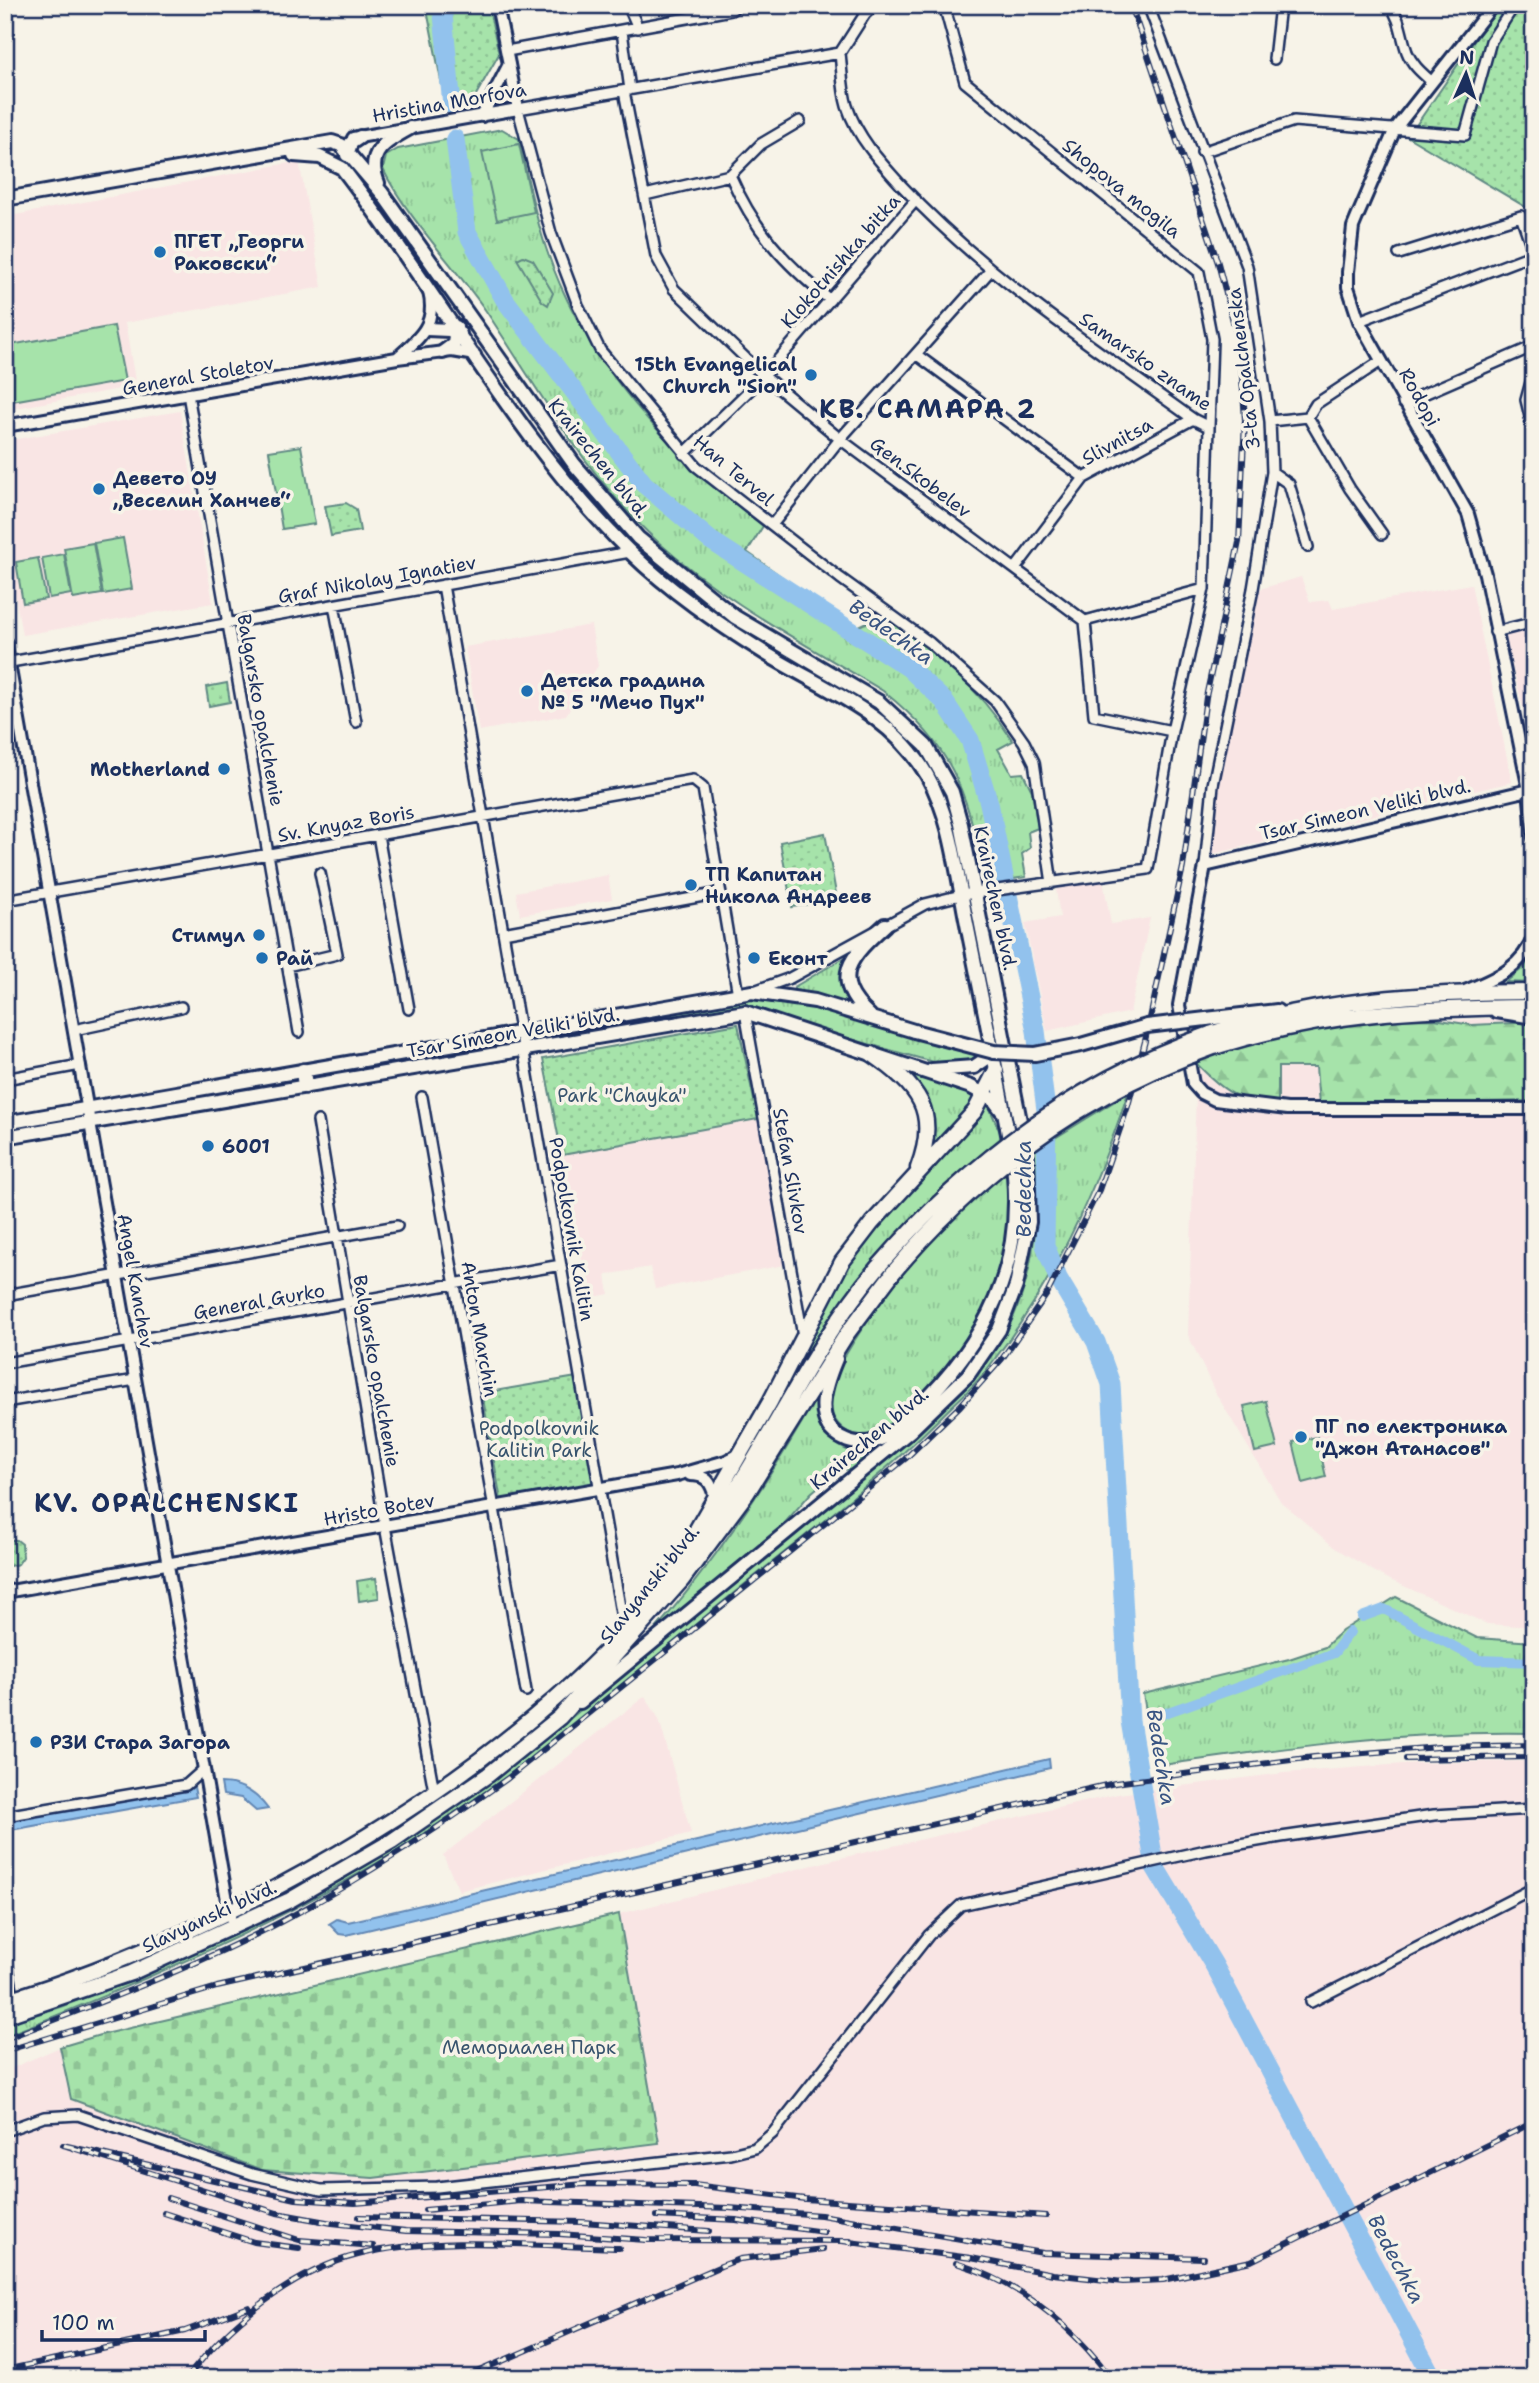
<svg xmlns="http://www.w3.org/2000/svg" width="1539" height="2383" font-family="'Shantell Sans',sans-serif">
	<defs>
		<pattern id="grass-tufts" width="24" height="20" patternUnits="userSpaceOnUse" patternTransform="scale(1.75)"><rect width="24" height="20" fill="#a6e3aa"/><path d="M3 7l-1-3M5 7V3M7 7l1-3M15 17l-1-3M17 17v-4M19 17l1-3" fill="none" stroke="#8ec395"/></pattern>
		<pattern id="forest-firs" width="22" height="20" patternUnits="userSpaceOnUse" patternTransform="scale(1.75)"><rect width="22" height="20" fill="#a6e3aa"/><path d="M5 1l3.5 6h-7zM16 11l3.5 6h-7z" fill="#8ec395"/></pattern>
		<pattern id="cemetery-stones" width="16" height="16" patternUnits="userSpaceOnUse" patternTransform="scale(1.75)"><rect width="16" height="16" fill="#a6e3aa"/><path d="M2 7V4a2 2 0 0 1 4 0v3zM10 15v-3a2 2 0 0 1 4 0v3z" fill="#8ec395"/></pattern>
		<pattern id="park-dots" width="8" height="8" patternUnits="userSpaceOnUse" patternTransform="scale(1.75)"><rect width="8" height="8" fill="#a6e3aa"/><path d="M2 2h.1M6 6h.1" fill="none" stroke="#8ec395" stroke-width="1.8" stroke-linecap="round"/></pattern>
	</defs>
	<rect width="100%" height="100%" fill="#f7f3e8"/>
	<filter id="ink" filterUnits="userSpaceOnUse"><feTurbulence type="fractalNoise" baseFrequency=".0143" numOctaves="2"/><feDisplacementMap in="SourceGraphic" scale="14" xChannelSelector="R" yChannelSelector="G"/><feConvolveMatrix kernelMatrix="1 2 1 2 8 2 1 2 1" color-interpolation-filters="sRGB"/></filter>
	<g filter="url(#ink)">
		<path fill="#f9e5e4" d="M299,161L322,287L125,323L136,386L5,410V217Z
			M180,411L213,603L22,635L5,537V441Z
			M1301,577L1310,602L1329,600L1333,609L1471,584L1512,782L1213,854L1205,806L1244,608L1257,604L1260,589Z
			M591,625L598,666L566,715L479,731L465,647Z
			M1534,626V749L1504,635Z
			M608,875L612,899L520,915L516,892Z
			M1103,880L1111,924L1150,918L1130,1012L1047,1031L1025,923L1060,917L1056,889Z
			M1534,1018V1627L1487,1624L1384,1577L1335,1548L1281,1502L1215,1392L1188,1335L1197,1063L1370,1022Z
			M758,1119L785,1265L655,1289L650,1267L606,1275L609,1294L589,1298L562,1155Z
			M645,1696L659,1719L691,1833L459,1891L443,1855Z
			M1534,1761V2378H5V2071L60,2047L71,2099L262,2170L373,2178L658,2143L619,1914L845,1857L1118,1794L1284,1773L1417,1763Z"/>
		<path fill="url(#grass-tufts)" stroke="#608984" stroke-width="2" d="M502,129L519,139C527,176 534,213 546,248C584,362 670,454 763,526L747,552L855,628L882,615C936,651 977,686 1013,741L998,749L1012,774L1023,773L1032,791L1038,828L1028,832L1030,848L1022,854L1026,877L987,883C965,793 959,752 883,691C806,644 724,602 657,541C586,476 539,390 486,311C455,267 405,215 383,169L386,156L398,149Z
			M1534,953V983L1506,982L1524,967Z
			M844,958L842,977L853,1006L794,991V987Z
			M775,998L987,1056L963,1065L940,1064L754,1012L729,1008L532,1039L534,1036L745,999Z
			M909,1073L981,1095L931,1151L930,1105Z
			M1128,1093C1095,1193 1053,1285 988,1368C975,1386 957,1401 941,1417C880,1478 811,1531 745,1584C637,1671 532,1766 415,1840C286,1921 147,1980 5,2036V2022C54,2013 100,1991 146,1973C234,1938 320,1897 400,1844C534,1756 655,1647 779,1544C831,1502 883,1461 932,1417C955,1396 979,1375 996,1349C1034,1292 1041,1217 1034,1151Z
			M988,1104L1002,1137L943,1187L878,1258L694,1542L848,1264L866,1239Z
			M1008,1169C1010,1207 1008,1244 996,1280C982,1323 907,1451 853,1434C837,1429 828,1412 829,1396C831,1362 905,1268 929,1241C953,1214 981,1192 1008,1169Z
			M1012,1271L1015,1272C979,1373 935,1405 855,1470L839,1469L811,1493L768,1542L645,1641C712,1567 767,1484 816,1398C816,1422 819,1434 841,1447C852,1454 865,1454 877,1449C903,1438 957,1378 973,1355C991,1329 1003,1300 1012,1271Z
			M1396,1597L1477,1638L1534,1642V1733C1408,1730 1281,1748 1156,1766L1143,1694L1289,1659L1325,1647L1342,1631Z"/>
		<path fill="url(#forest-firs)" stroke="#608984" stroke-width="2" d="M1434,1019L1472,1025L1534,1022V1101L1319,1105L1316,1067H1278V1104C1235,1100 1225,1093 1195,1062C1274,1034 1351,1020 1434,1019Z"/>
		<path fill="url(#cemetery-stones)" stroke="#608984" stroke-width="2" d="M619,1914L659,2143L373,2178L262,2170L71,2099L60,2047L100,2035Z"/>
		<path fill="url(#park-dots)" stroke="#608984" stroke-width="2" d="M426,5H488L499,54L472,102L446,106Z
			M1499,5H1534V212L1408,137Z
			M523,256L533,260L553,293L548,305L542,301L517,259Z
			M346,503L356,509L360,531L331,536L325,506Z
			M227,683L230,702L209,706L206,687Z
			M825,833L837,899L792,907L780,842Z
			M738,1024L758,1119L562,1155L543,1059Z
			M577,1377L596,1485L501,1501L482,1393Z
			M5,1540H17L22,1544L23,1557L18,1564L5,1567Z
			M376,1578L379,1598L359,1601L357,1581Z"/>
		<path fill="#a6e3aa" stroke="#608984" stroke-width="2" d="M519,144L534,212L497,220L482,152Z
			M114,326L125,381L12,401L5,346Z
			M301,446L315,524L282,529L269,451Z
			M123,538L132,589L103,594L94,543Z
			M93,543L102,594L73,599L64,548Z
			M64,554L71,594L49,598L42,558Z
			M38,558L46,599L23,603L16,562Z
			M1266,1401L1277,1447L1255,1452L1244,1406Z
			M1317,1437L1326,1477L1303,1483L1293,1442Z"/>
		<path fill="#92c2ed" stroke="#6287b4" stroke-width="2" d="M1049,1759L1050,1768L346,1935L339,1934L329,1924L337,1919L348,1922Z
			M221,1783C241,1783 256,1793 268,1809L256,1811L241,1798L223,1795Z
			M194,1787L196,1797L5,1831V1821Z"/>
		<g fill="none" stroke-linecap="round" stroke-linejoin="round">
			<path stroke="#92c2ed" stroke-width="10" d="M1362,1617L1384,1609L1479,1660L1534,1662
				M1154,1717L1334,1653L1350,1632"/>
			<path stroke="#92c2ed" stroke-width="19" d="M442,5L452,105
				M455,139L467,232L505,300L644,484L710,540L909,668L944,701L970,740L989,803L1036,1031L1047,1118L1045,1245L1058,1278L1096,1342L1111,1384L1130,1721L1155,1867L1214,1965L1433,2378"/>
			<defs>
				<path id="minor" d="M628,5L638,28
					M874,5L865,14L840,53L518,109L551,233L578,305L600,350L696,466L840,578L930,643L995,701L1024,742L1034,762L1052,883
					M944,5L965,82L1199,272L1212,339L1209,427
					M1148,5L1247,266L1270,421L1272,472L1253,589L1213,785L1205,866
					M1390,5C1401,20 1401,35 1407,52C1412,65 1422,73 1432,82
					M622,31L630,90
					M507,51L731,10L738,5
					M1274,59L1280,5
					M624,91L656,256L674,289L764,376L840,439L1085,621L1094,715L1172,731
					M1202,152L1294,121L1465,135L1491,41L1512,9V5
					M730,175L761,144L800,121
					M645,195L730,175C754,230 784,263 830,300
					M1399,254L1521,216L1534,253
					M1359,321L1534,254
					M917,355L1084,478
					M1534,371L1526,400L1534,433
					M188,394L299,1032
					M1403,403L1534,346
					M1308,417L1350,489L1382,534
					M1270,421L1308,417L1316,404L1381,361
					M684,454L764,376L916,200
					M1272,472L1289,484L1308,547
					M772,525L840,439L990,271
					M1015,569L1084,478L1193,419
					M443,585L624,1630
					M334,605L356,722
					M1085,621L1204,589
					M1495,632L1534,622
					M5,663L630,552
					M378,835L409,1009
					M5,900L693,780L703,788L738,995
					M503,933L720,893
					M287,966L337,954L320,873
					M754,991L790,978L925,904L961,895L1148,869L1172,731L1204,589L1209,427L1193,419C1092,346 987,277 901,185C880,162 857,137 847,106C842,90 842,70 840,53
					M745,1012L803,1336
					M74,1030L181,1007
					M5,1079L80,1065
					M422,1097L526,1691
					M318,1121L385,1526L434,1791
					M5,1295L397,1226
					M5,1363L561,1265
					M5,1402L135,1380
					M5,1816L186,1785L204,1769
					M5,1950L14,2001
					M1311,2002L1534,1888
					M5,2131L44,2117L78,2115L252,2174L321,2190L437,2187L731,2154L755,2148L773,2133L929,1935L961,1905L1206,1850L1281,1837L1434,1815L1534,1809"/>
				<path id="tertiary" d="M1493,5L1395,129L1358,215L1353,227L1348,272V287L1359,321L1468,514L1485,574L1529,790L1534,838
					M482,116L509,64
					M353,138L518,109L497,5
					M398,357C421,337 437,323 429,292
					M5,426L397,358L452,351L475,355
					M5,641L230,1917
					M1529,790L1205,866L1179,1005L1193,1084L1201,1093L1215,1100L1287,1109H1534
					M1465,991C1496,978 1521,969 1534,936
					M1496,1012L1534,1018
					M690,1475C707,1475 711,1482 715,1497
					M5,1592L677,1475L726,1461L740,1454"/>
				<path id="secondary" d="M294,155L320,157L342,168C438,292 518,443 630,552C670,591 717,623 765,653C823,689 890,712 927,775C952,819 957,875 967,924C982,1000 998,1075 1011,1151C1027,1250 996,1327 928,1398C914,1413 896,1434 875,1441C866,1444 853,1444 844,1439C811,1424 825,1385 836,1359
					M347,155L351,143L360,137
					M378,183C365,152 386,141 410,128
					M5,199L332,142L341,145L382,193L574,464L638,538L735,617L879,702L926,746L952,792L961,824L1027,1156L1029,1222L1016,1286L999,1330L968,1375L911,1430L580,1702
					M427,329L449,330L460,334
					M443,352L454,344L456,327
					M870,1016C828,978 851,956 885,925
					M1206,1019L1277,1011
					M932,1070L974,1067L996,1052
					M5,1123L752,992L815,1001L914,1031
					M5,1137L745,1012L971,1087L993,1099L1002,1111"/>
				<path id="primary" d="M1210,1034C1317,1000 1422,992 1534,992
					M1214,1047C1328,1012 1416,1008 1534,1007
					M872,1054C918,1086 940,1111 918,1168
					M303,1071L305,1086
					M697,1529L770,1402L842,1262L872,1223L975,1111L996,1070
					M5,2001C236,1930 518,1772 669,1580C695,1546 723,1511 745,1475C788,1404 824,1331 878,1267
					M5,2016L131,1973L290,1900L392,1841L488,1775L560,1717L682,1580L747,1493L846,1335L892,1274"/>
			</defs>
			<use href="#minor" stroke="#1b2f5e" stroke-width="14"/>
			<use href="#tertiary" stroke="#1b2f5e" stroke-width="16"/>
			<use href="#secondary" stroke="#1b2f5e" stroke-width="18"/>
			<use href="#primary" stroke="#1b2f5e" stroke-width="19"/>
			<use href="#minor" stroke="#f7f3e8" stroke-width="9"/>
			<use href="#tertiary" stroke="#f7f3e8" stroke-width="10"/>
			<use href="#secondary" stroke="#f7f3e8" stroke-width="12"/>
			<use href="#primary" stroke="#f7f3e8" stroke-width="14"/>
			<defs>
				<path id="rail" d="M1406,1759L1534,1757
					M5,2039C88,2007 171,1976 251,1937C342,1892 426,1837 508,1778L905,1459L960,1406L1002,1359L1047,1294L1099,1190L1128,1106L1145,1041L1183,867L1206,697L1239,542L1245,420L1240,348L1218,263L1131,5
					M5,2051L217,1987L1115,1783L1314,1757L1439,1747L1534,1745
					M168,2198L299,2240L373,2246
					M425,2210L521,2201L729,2208L821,2215L1043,2253L1204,2258
					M164,2213L254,2242L299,2248
					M657,2216L736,2220L824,2232
					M359,2217L582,2222L709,2231
					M842,2241L971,2258L1053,2274L1123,2282L1163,2280L1251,2261L1534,2122
					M850,2241L646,2240L559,2234L406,2231L332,2223L277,2213L63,2145L296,2199L355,2203L585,2184L694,2185L805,2199L1046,2216
					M956,2263C1020,2283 1071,2324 1111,2378
					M5,2370L185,2331L249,2307
					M187,2378C227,2325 293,2271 358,2255C435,2235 539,2246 619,2248
					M463,2378L721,2266L740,2259L823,2249"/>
			</defs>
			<use href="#rail" stroke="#1b2f5e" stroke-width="6"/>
			<use href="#rail" stroke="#f7f3e8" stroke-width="3.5" stroke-dasharray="10" stroke-linecap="butt"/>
			<defs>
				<path id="secondary-bridge" d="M914,1031L994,1052L1035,1054L1081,1045L1147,1026L1206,1019"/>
				<path id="primary-bridge" d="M878,1267C969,1162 1077,1080 1210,1034
					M892,1274C978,1171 1086,1092 1214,1047"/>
			</defs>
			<use href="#secondary-bridge" stroke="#1b2f5e" stroke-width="18" stroke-linecap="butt"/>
			<use href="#primary-bridge" stroke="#1b2f5e" stroke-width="19" stroke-linecap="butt"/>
			<use href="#secondary-bridge" stroke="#f7f3e8" stroke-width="12"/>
			<use href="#primary-bridge" stroke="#f7f3e8" stroke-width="14"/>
		</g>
	</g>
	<g fill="#1f6fb2" stroke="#f7f3e8" stroke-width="2.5">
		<circle cx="160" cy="252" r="7"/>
		<circle cx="811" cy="375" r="7"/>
		<circle cx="99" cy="489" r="7"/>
		<circle cx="527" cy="691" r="7"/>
		<circle cx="224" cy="769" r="7"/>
		<circle cx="691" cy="885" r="7"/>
		<circle cx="259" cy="935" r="7"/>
		<circle cx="262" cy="958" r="7"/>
		<circle cx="754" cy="958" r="7"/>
		<circle cx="208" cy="1146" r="7"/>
		<circle cx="1301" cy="1437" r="7"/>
		<circle cx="36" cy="1742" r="7"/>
	</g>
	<g text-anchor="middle" stroke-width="7" stroke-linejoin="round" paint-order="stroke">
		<g font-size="19" fill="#1b2f5e" stroke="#f7f3e8">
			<text transform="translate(449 102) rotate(-10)" y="7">Hristina Morfova</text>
			<text transform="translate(1122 188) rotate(39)" y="7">Shopova mogila</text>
			<text transform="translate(840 261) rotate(-49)" y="7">Klokotnishka bitka</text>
			<text transform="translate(1146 361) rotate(35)" y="7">Samarsko zname</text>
			<text transform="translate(1243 369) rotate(-97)" y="7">3-ta Opalchenska</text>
			<text transform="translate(198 375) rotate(-10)" y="7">General Stoletov</text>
			<text transform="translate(1420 397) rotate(61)" y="7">Rodopi</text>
			<text transform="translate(1117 441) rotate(-29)" y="7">Slivnitsa</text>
			<text transform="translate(599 458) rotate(51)" y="7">Krairechen blvd.</text>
			<text transform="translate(734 470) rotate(40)" y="7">Han Tervel</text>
			<text transform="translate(921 477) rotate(37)" y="7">Gen.Skobelev</text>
			<text transform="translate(377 579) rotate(-10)" y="7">Graf Nikolay Ignatiev</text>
			<text transform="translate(261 710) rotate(80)" y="7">Balgarsko opalchenie</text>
			<text transform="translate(1365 809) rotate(-13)" y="7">Tsar Simeon Veliki blvd.</text>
			<text transform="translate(346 823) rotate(-10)" y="7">Sv. Knyaz Boris</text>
			<text transform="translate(996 898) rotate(78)" y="7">Krairechen blvd.</text>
			<text transform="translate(513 1032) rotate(-10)" y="7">Tsar Simeon Veliki blvd.</text>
			<text transform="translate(791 1171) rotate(80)" y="7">Stefan Slivkov</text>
			<text transform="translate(572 1229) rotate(80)" y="7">Podpolkovnik Kalitin</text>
			<text transform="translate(136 1281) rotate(80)" y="7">Angel Kanchev</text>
			<text transform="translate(259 1301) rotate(-10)" y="7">General Gurko</text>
			<text transform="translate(480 1329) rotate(80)" y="7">Anton Marchin</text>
			<text transform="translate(377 1371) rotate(80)" y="7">Balgarsko opalchenie</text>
			<text transform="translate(869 1438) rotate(-40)" y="7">Krairechen blvd.</text>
			<text transform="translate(379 1509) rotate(-10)" y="7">Hristo Botev</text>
			<text transform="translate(649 1584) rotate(-51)" y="7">Slavyanski blvd.</text>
			<text transform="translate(209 1916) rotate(-25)" y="7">Slavyanski blvd.</text>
		</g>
		<g font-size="19" font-weight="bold" fill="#1b2f5e" stroke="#f7f3e8" text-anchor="start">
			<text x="174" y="248">ПГЕТ „Георги<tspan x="174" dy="22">Раковски“</tspan></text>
			<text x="797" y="371" text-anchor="end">15th Evangelical<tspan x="797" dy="22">Church "Sion"</tspan></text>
			<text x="113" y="485">Девето ОУ<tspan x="113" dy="22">„Веселин Ханчев“</tspan></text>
			<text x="541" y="687">Детска градина<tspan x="541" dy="22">№ 5 "Мечо Пух"</tspan></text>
			<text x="210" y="776" text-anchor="end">Motherland</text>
			<text x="705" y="881">ТП Капитан<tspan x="705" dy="22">Никола Андреев</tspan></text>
			<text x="245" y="942" text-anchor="end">Стимул</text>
			<text x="276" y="965">Рай</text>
			<text x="768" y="965">Еконт</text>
			<text x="222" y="1153">6001</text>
			<text x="1315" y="1433">ПГ по електроника<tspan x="1315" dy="22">"Джон Атанасов"</tspan></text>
			<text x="50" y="1749">РЗИ Стара Загора</text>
		</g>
		<g font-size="19" fill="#37536d" stroke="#f7f3e8">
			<text x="622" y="1102">Park "Chayka"</text>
			<text x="539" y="1435">Podpolkovnik<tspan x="539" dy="22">Kalitin Park</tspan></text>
			<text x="529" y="2054">Мемориален Парк</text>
		</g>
		<g font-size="21" font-style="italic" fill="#395482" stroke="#f7f3e8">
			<text transform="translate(891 632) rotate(35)" y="7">Bedechka</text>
			<text transform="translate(1024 1189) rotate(-90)" y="7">Bedechka</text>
			<text transform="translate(1161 1757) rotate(81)" y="7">Bedechka</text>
			<text transform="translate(1396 2259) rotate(62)" y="7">Bedechka</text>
		</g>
		<g font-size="26" font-weight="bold" letter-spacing="2" fill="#1b2f5e" stroke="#f7f3e8">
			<text x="928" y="418">КВ. САМАРА 2</text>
			<text x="167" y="1512">KV. OPALCHENSKI</text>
		</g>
	</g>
	<rect width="1539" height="2383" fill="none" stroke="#f7f3e8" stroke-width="28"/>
	<rect x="14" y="14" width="1511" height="2355" fill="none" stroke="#1b2f5e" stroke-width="2.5" filter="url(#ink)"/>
	<g transform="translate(1466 74) rotate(3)" stroke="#f7f3e8" stroke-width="5" paint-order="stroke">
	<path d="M0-5L12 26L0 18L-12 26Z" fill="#1b2f5e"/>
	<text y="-10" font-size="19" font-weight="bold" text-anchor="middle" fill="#1b2f5e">N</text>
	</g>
	<path d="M42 2330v10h163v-10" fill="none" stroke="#1b2f5e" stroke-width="3.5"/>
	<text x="52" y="2330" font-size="21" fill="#1b2f5e" stroke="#f7f3e8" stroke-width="5" paint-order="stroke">100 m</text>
</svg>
